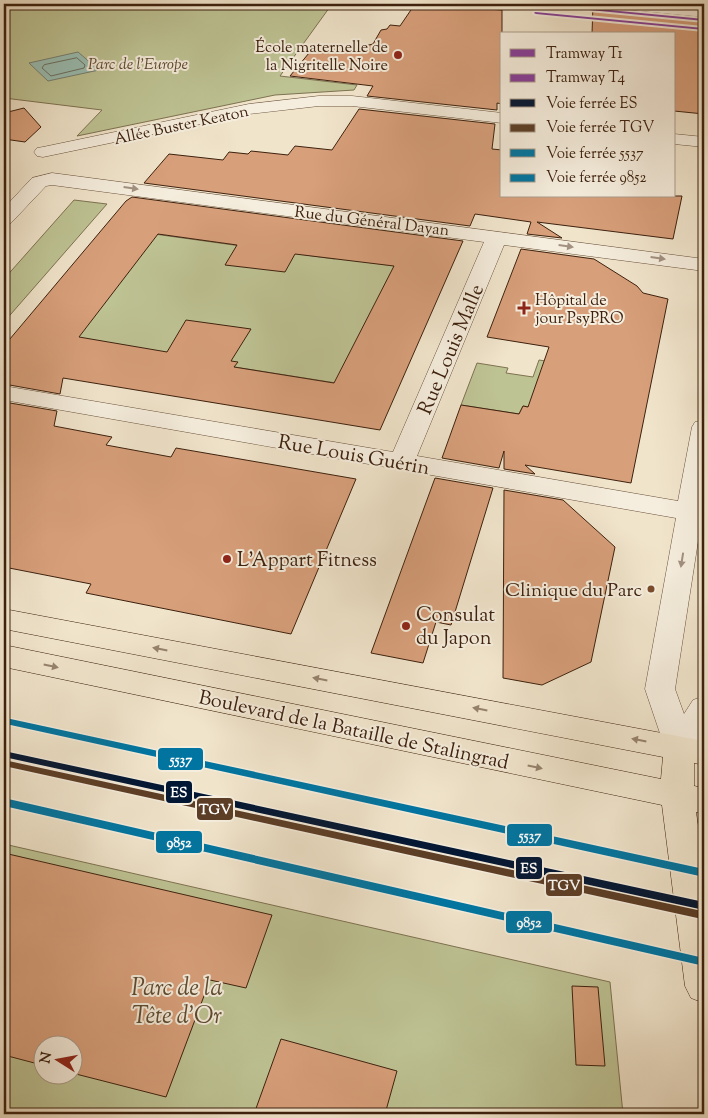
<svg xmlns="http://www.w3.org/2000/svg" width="708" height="1118" font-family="'Sorts Mill Goudy',serif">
	<rect width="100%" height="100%" fill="#f0e4cb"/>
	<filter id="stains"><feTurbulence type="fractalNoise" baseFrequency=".004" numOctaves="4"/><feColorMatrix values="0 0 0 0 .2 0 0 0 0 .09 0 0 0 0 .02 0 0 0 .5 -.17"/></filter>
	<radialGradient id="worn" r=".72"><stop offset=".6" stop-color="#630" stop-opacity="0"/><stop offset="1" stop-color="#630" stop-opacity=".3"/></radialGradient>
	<path fill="#bec394" stroke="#7e7251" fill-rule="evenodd" d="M4,4H332L280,76L357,85L354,90L275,95L77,136L102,110L4,98Z
		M74,200L107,204L4,322V279Z
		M154,234L335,259L336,258L395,266L336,383L69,341Z
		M539,360L584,367L583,414L523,406L519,414L461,405L477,363L508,368L506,373L533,377Z
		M4,844L610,982L623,1114H4ZM42,1046H72V1076H42Z"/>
	<path fill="#9abfb4" stroke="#758072" d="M78,52L99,70L48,81L29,63Z"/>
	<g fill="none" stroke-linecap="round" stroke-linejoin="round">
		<path stroke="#6c7061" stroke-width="1" d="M77,58L85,65L84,68L51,76L42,68L44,65Z"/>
	</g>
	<path fill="#d79f7a" stroke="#3d210e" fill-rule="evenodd" d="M415,4L502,10V104L497,103V110L367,96L373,86L290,76L309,53L344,47L348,50L373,44L381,30L387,29L390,25L400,26Z
		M593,4H600L602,8L609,10L704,19L699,40L704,41V114L674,111V34H592Z
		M24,108L41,127L25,142L4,139V113Z
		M359,109L495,124L492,149L502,150V196H682L673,239L537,222L562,238L527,234L531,222L475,214L470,226L144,183L169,154L223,160L229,152L248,154L251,151L288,155L295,146L332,150Z
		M132,197L463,241L380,430L63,378L60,394L4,384V346L126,201ZM158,234L237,245L225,265L285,272L295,254L394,266L334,383L234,367L238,362L231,361L251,329L186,320L167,352L79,337Z
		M521,249L594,259L637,286L643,293L668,299L631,483L525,465L535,474L504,469V451L499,468L442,458L461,405L519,414L523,406L528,407L549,347L487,337Z
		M4,402L57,411L54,426L112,437L106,445L171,457L176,448L356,479L291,634L86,593L91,584L4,567Z
		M435,478L493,488L451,625L436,622L423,663L371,653Z
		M504,490L563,500L615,547L591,662L542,685L503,678Z
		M4,853L272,915L246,988L210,980L166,1097L72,1073V1046H42V1065L4,1055Z
		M572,986L598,987L605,1066L576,1065Z
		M281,1039L397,1071L385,1114H254Z"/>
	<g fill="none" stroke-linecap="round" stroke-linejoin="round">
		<defs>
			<path id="minor" d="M602,4H654L704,8V17L609,8L604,7Z
				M319,96H352L502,113V123L352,106H319L249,114L43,157L37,156L34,152L37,148L43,147L249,104Z
				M674,134L704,137V147L674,144Z
				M52,173L704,259V271L504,245L417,456L678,501L692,427L695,422L704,420V522H701L675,689L684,714L693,700L704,696V734L690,757L679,760L668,757L645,689L676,518L4,400V386L393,452L484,242L52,185L46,186L11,223L4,225V208L32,178Z"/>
			<path id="major" d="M4,609L704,741V765L694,763V786L704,788V814L696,812L704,867V1003L691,998L685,986L662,805L4,667V645L661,779L663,757L4,629Z"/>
		</defs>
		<use href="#minor" stroke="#6a523d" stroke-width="1"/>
		<use href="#major" stroke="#3d210e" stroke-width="1"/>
		<use href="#minor" fill="#f5eddd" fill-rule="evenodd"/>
		<use href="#major" fill="#f0e4cb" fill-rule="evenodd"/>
		<defs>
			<path id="rail-1" d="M4,751L704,902V910L4,757Z"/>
			<path id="rail-2" d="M4,760L702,911L704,912V918L702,919L4,766Z"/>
			<path id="rail-3" d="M4,718H6L704,869V877L6,724H4Z"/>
			<path id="rail-4" d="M4,798L704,958V966L4,806Z"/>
		</defs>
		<use href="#rail-1" stroke="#f5eddd" stroke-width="3"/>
		<use href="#rail-2" stroke="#f5eddd" stroke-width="3"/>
		<use href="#rail-3" stroke="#f5eddd" stroke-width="3"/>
		<use href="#rail-4" stroke="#f5eddd" stroke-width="3"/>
		<use href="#rail-1" fill="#011633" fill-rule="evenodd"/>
		<use href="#rail-2" fill="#5c3e26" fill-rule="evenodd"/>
		<use href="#rail-3" fill="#0075a1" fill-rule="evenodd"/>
		<use href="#rail-4" fill="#0075a1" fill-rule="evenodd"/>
		<defs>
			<path id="tram-1" d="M535,4H545L704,19V21L537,5Z"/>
			<path id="tram-2" d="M535,12L703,28H704V30L536,14L534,13Z"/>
		</defs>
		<use href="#tram-1" stroke="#f5eddd" stroke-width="4"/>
		<use href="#tram-2" stroke="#f5eddd" stroke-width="4"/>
		<use href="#tram-1" fill="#873f98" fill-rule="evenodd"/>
		<use href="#tram-2" fill="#873f98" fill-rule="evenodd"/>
	</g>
	<defs><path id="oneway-solid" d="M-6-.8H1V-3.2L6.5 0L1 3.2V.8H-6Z" transform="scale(1.25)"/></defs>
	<g fill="#a29180">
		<use href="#oneway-solid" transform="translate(131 188) rotate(8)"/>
		<use href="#oneway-solid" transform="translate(566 246) rotate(8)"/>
		<use href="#oneway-solid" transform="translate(658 258) rotate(8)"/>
		<use href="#oneway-solid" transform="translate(682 560) rotate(99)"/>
	</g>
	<g fill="#96826c">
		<use href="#oneway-solid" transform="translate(160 649) rotate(-169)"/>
		<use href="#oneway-solid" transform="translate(51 666) rotate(12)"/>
		<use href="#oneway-solid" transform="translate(320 679) rotate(-169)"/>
		<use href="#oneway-solid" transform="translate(480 709) rotate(-169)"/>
		<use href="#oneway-solid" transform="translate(639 740) rotate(-169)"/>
		<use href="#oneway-solid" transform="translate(535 767) rotate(12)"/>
	</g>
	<g fill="#8f2418" stroke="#f5eddd" stroke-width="2">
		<circle cx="398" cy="55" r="5"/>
		<path d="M521.5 300.5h5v5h5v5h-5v5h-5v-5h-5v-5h5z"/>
		<circle cx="227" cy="559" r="5"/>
		<circle cx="406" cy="626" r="5"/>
	</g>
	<circle fill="#7a4b2a" stroke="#f5eddd" stroke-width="2" cx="651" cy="589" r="4.5"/>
	<g text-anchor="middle" stroke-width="4" stroke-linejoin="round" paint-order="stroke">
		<g font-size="16" fill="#3d210e" stroke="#f5eddd" text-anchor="end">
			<text x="388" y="52">École maternelle de<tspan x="388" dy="18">la Nigritelle Noire</tspan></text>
			<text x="535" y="305" text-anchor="start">Hôpital de<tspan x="535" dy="18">jour PsyPRO</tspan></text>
		</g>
		<g font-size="16" font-style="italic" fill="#5d4a30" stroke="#f5eddd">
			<text x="138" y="69">Parc de l'Europe</text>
		</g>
		<g font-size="16" fill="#3d210e" stroke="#f5eddd">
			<text transform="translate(181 124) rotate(-12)" y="6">Allée Buster Keaton</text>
			<text transform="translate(372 220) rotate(7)" y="6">Rue du Général Dayan</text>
		</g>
		<g font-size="19" fill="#3d210e" stroke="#f5eddd" text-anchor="end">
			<text x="642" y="596">Clinique du Parc</text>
		</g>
		<g font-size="20" fill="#3d210e" stroke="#f5eddd">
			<text transform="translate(450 349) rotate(-67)" y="7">Rue Louis Malle</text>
			<text transform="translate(354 454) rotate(10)" y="7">Rue Louis Guérin</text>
			<text transform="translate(354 729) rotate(12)" y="7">Boulevard de la Bataille de Stalingrad</text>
		</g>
		<g font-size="20" fill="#3d210e" stroke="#f5eddd" text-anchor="start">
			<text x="237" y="566">L'Appart Fitness</text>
			<text x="416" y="621">Consulat<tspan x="416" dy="23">du Japon</tspan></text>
		</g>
		<g font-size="24" font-style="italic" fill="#5d4a30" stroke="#f5eddd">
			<text x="177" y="995">Parc de la<tspan x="177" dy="28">Tête d'Or</tspan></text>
		</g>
	</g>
	<g stroke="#f5eddd" stroke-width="2">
		<rect x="157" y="747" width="47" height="24" rx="5" fill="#0075a1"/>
		<rect x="165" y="780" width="28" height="24" rx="5" fill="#011633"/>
		<rect x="196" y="797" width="38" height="24" rx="5" fill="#5c3e26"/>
		<rect x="506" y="823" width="47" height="24" rx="5" fill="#0075a1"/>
		<rect x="155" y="830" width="48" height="24" rx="5" fill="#0075a1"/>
		<rect x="515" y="856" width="28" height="24" rx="5" fill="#011633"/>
		<rect x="545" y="873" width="38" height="24" rx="5" fill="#5c3e26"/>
		<rect x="505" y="910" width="48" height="24" rx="5" fill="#0075a1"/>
	</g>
	<g font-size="14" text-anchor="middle" font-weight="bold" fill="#fff">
		<text x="181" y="764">5537</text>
		<text x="179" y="797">ES</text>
		<text x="215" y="814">TGV</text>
		<text x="530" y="840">5537</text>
		<text x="179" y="847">9852</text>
		<text x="529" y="873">ES</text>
		<text x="564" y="890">TGV</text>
		<text x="529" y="927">9852</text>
	</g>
	<rect width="708" height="1118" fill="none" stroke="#f0e4cb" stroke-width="20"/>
	<rect x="5" y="5" width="698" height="1108" fill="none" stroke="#3d210e" stroke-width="2.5"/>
	<rect x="10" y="10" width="688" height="1098" fill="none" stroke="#3d210e"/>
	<rect x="500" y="32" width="175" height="165" fill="#f5eddd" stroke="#ab9b8a"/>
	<rect x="510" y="49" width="25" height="8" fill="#873f98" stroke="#ab9b8a"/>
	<text x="546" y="58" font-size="15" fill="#3d210e">Tramway T1</text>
	<rect x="510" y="74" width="25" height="8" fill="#873f98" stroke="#ab9b8a"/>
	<text x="546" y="82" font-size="15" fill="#3d210e">Tramway T4</text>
	<rect x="510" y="99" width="25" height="8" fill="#011633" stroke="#ab9b8a"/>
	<text x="546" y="108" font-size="15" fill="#3d210e">Voie ferrée ES</text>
	<rect x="510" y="124" width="25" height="8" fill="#5c3e26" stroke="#ab9b8a"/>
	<text x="546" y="132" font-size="15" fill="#3d210e">Voie ferrée TGV</text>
	<rect x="510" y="149" width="25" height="8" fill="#0075a1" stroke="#ab9b8a"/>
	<text x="546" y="158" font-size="15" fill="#3d210e">Voie ferrée 5537</text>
	<rect x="510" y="174" width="25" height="8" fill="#0075a1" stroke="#ab9b8a"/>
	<text x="546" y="182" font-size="15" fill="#3d210e">Voie ferrée 9852</text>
	<g transform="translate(58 1060) rotate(281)"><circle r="24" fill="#f5eddd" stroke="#ab9b8a"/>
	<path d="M0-4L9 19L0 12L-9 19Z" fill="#8f2418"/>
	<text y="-8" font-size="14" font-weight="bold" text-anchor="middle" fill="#3d210e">N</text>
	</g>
	<rect width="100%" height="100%" filter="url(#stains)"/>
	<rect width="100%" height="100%" fill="url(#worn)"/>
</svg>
